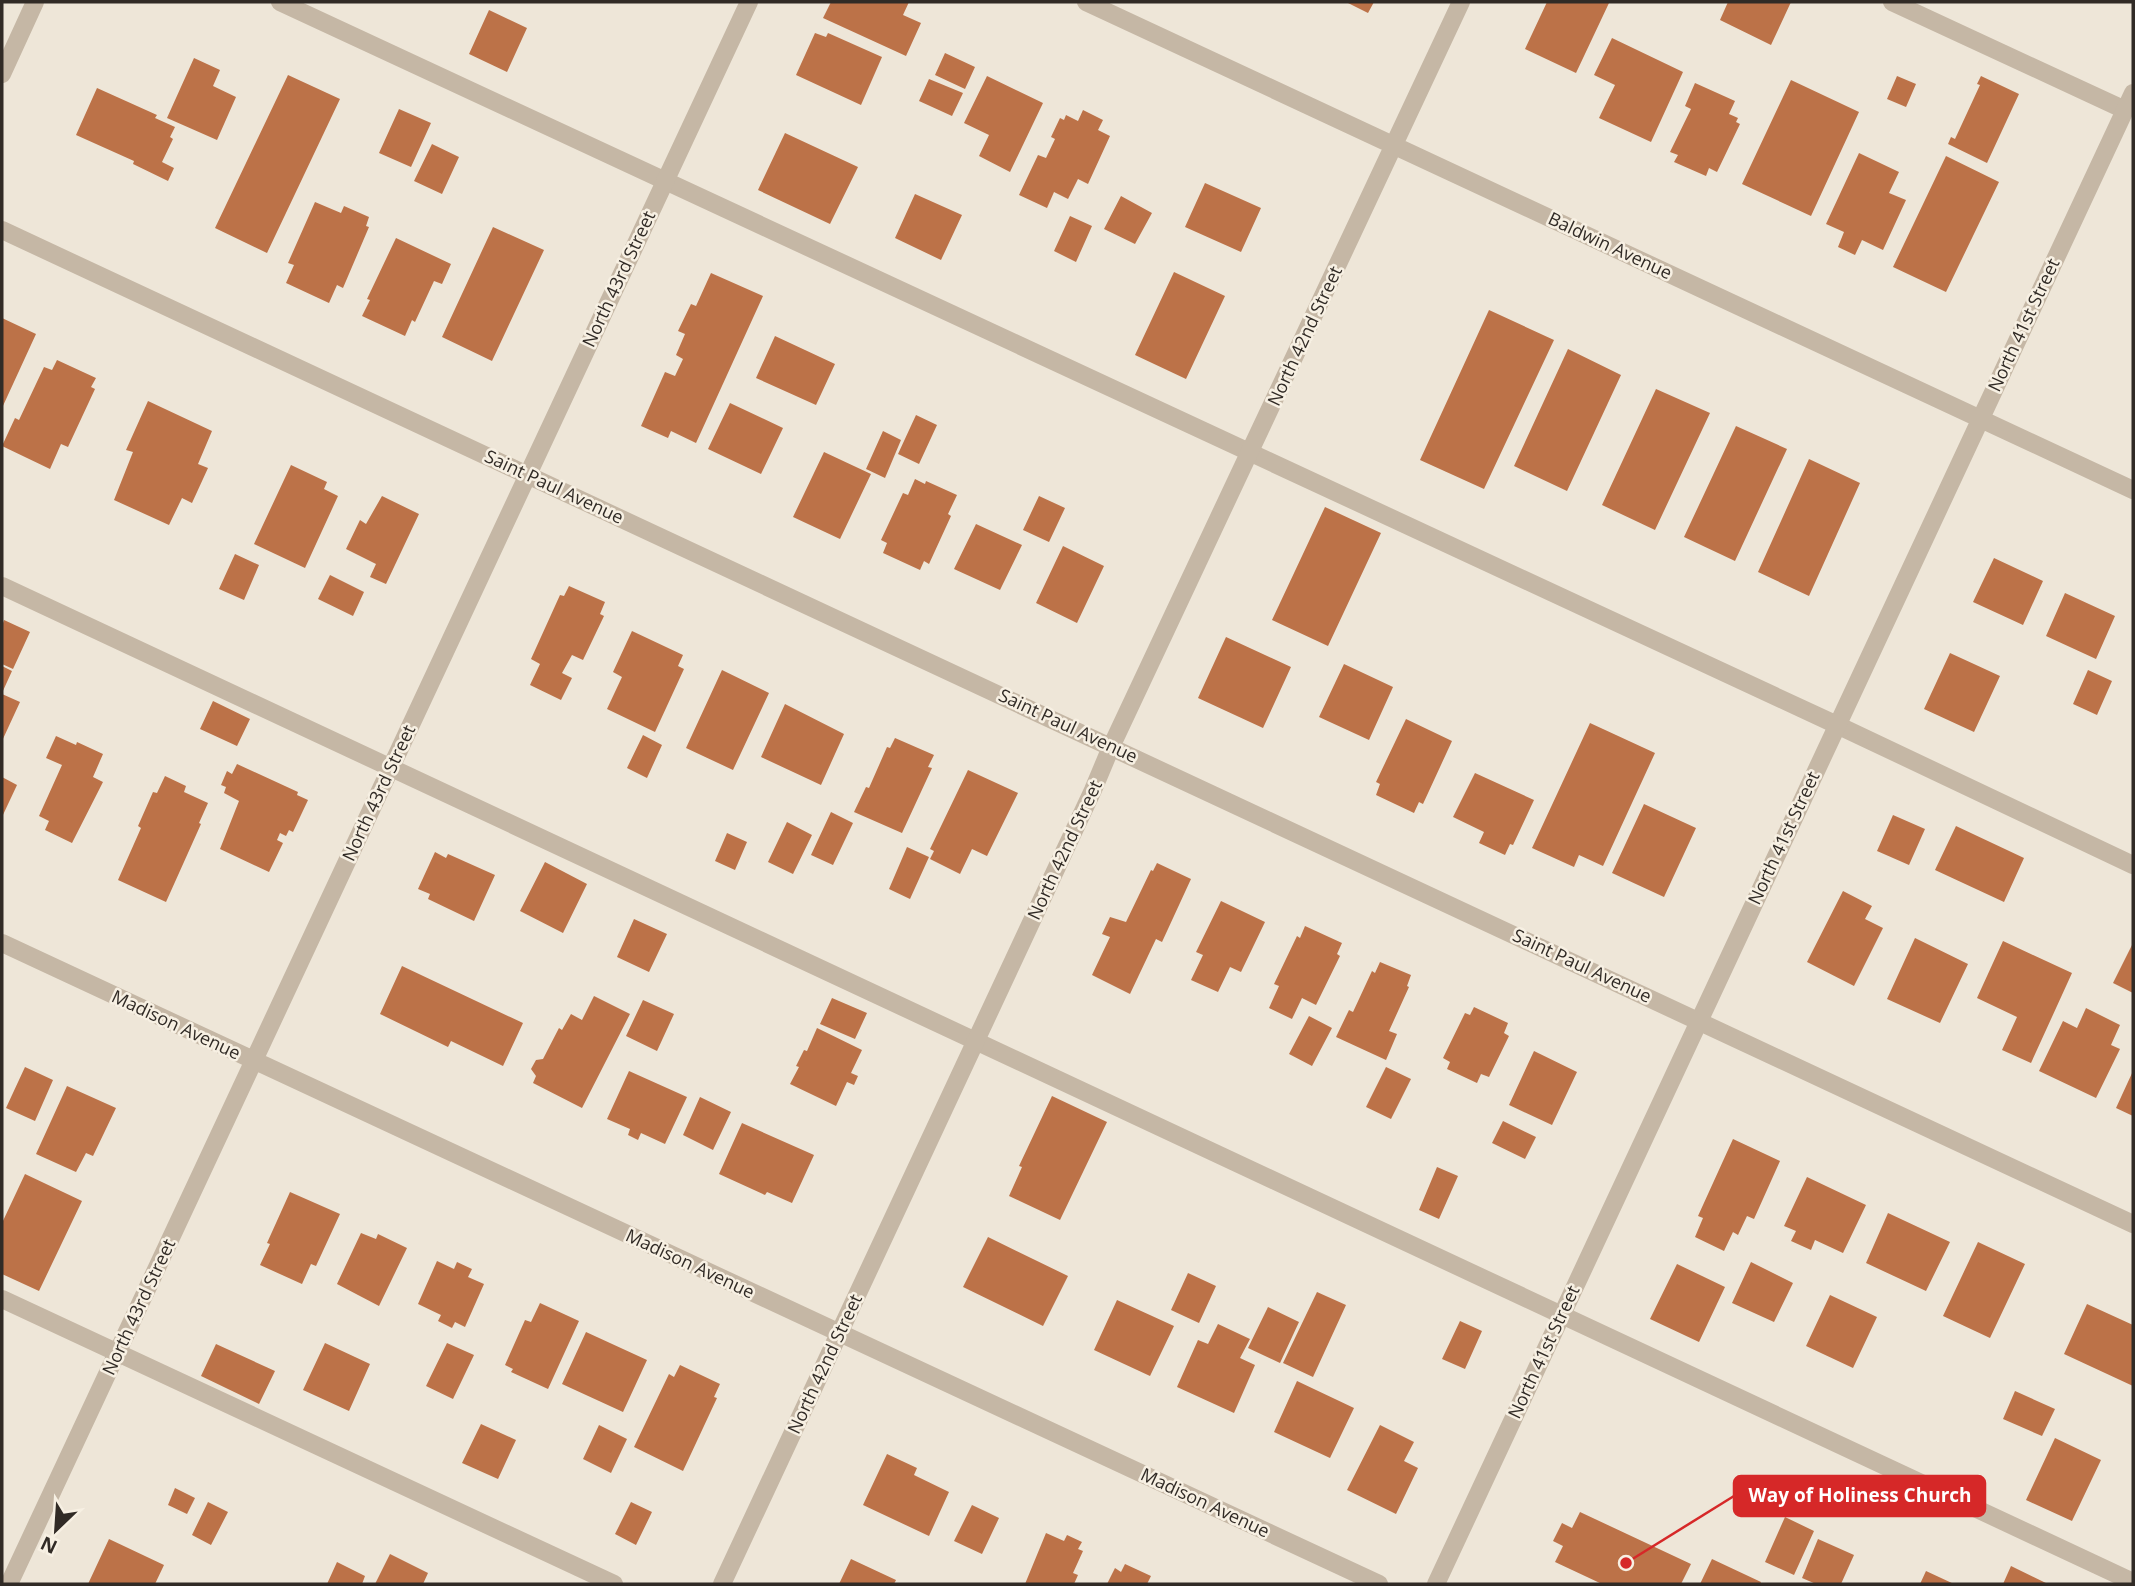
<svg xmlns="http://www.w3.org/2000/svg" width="2135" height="1586" font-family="'Open Sans',sans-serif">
	<rect width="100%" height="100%" fill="#eee6d8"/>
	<path fill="#bc7248" d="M831,2H909L903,15L921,23L906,56L823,18Z
		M1346,2H1374L1368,13Z
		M1547,2L1609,3L1576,73L1525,49Z
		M1728,2H1791L1771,45L1720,20Z
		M489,10L527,28L507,72L469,54Z
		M815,33L826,37L828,33L882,57L861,105L796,75Z
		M1612,38L1683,72L1651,142L1599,118L1615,85L1594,75Z
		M945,53L975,67L965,89L935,75Z
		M194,58L220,70L213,86L236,97L217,140L167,118Z
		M288,75L340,99L267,253L215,228Z
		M987,76L1043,103L1010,172L979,156L989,135L964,123Z
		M1897,76L1916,84L1906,107L1887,99Z
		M1981,76L2019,94L1987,163L1948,144L1951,137L1955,139L1980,85L1977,84Z
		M929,79L963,93L952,116L919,101Z
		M1791,80L1859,112L1811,216L1742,184Z
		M1695,83L1735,101L1729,114L1738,118L1736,122L1740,124L1717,172L1709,168L1706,176L1674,162L1678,155L1670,152L1691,109L1685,106Z
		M97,88L157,115L155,118L175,127L170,137L173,139L162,162L174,168L168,181L133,164L134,161L76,135Z
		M399,109L431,123L411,167L379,153Z
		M1083,110L1103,120L1098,130L1110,136L1088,184L1078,179L1068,199L1054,192L1047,208L1019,195L1038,155L1046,158L1055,139L1051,137L1060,118L1064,120L1066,115L1078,121Z
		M785,133L858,167L830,224L758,190Z
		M432,144L459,157L442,194L414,181Z
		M1859,153L1899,172L1889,193L1906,200L1883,250L1862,240L1855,255L1838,247L1844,232L1826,224Z
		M1946,156L1999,182L1946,292L1893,267Z
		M1205,183L1261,208L1241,252L1185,227Z
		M915,194L962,215L941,260L895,238Z
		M1121,196L1152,213L1135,244L1104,229Z
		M315,202L341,213L344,206L369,217L366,226L369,227L343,288L337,285L329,303L286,283L294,265L288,263Z
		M1070,216L1092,226L1076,262L1054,251Z
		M493,227L544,250L492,361L442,337Z
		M396,238L451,264L442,284L434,281L415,322L412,320L405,336L362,316L370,300L367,299Z
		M1174,272L1225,296L1186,379L1135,355Z
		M711,273L763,296L696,443L671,431L668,438L641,426L665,372L675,376L683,359L676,355L685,334L678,331L691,304L696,306Z
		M1489,310L1554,340L1484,489L1420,460Z
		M2,318L36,334L2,408Z
		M775,336L835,364L816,405L756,378Z
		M1568,349L1621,375L1567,491L1514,466Z
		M57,360L96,378L91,387L95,389L68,447L61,444L50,469L2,446L15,418L19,420L44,367L52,370Z
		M1656,389L1710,413L1655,530L1602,505Z
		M148,401L212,431L198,464L208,468L192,503L182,498L169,525L114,500L133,452L126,450Z
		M730,403L783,428L761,474L708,449Z
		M916,415L937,425L919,464L898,454Z
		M1736,426L1787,449L1735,561L1684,537Z
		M883,431L901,440L885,478L866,469Z
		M824,452L871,474L840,539L793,517Z
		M1809,459L1860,483L1809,596L1758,572Z
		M291,465L327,482L324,489L338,496L305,568L254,544Z
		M915,479L925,484L926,481L957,495L948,514L951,516L929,564L924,561L920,570L883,553L887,543L881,540L903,493L908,495Z
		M382,496L419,514L386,584L370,577L376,564L346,549L360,520L366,524Z
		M1039,496L1065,508L1049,542L1023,530Z
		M1325,507L1381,533L1328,646L1272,620Z
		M976,524L1022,545L1000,590L954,569Z
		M1063,546L1104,566L1077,623L1036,603Z
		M235,554L259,565L244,600L219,589Z
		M1994,558L2043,581L2023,625L1973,602Z
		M330,575L364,592L353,616L318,599Z
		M569,586L605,602L600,614L604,616L583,660L572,655L562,673L572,678L561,700L530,685L540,664L531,659L560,595L564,596Z
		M2065,593L2115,616L2096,659L2046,636Z
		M4,620L30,632L13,669L2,664V626Z
		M632,631L683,655L678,666L684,669L655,732L607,709L622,677L613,672Z
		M1226,637L1291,667L1263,728L1198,698Z
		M1950,653L2000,676L1974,732L1924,709Z
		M1344,664L1393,687L1369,740L1319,717Z
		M2,666L12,671L2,693Z
		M722,670L769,693L733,770L686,748Z
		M2088,670L2112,681L2097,715L2073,704Z
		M2,694L20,702L2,741Z
		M213,701L250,719L237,746L200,729Z
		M785,704L844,734L821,785L761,757Z
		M1406,719L1452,741L1423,804L1419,802L1414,813L1376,795L1380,784L1376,782Z
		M1590,723L1655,753L1603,866L1579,855L1574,867L1532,848Z
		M643,735L662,745L647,778L627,768Z
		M56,736L76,745L77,742L103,754L93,777L103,782L72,843L45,830L49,821L39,816L62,765L46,758Z
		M895,738L934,755L928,767L932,768L902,833L854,812L866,787L869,788L887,747L890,748Z
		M237,764L298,792L297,795L308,800L293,832L289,830L286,836L280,833L277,840L283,843L269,872L220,849L239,801L224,793L226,787L221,785L227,771L232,774Z
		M968,770L1018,793L987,856L972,849L960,874L930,859L934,851L930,849Z
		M1475,773L1534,800L1513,845L1510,844L1505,855L1479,843L1484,832L1453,817Z
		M165,776L186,786L184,792L208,803L199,823L201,824L166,902L118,880L141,828L138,826L153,792L157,793Z
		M2,777L17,785L2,817Z
		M1644,804L1696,828L1664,897L1612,873Z
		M831,812L853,823L833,865L811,855Z
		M1893,815L1925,829L1909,865L1877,851Z
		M787,822L812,835L793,874L768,862Z
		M1956,826L2024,858L2004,902L1935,870Z
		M727,833L747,842L735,870L715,861Z
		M907,847L929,857L910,899L889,889Z
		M435,852L446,858L448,854L495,875L474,921L428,899L430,894L418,889Z
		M545,862L587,884L563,933L520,911Z
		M1157,863L1191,879L1162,942L1156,939L1130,994L1092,975L1110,937L1102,934L1110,917L1126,922L1151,870L1153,871Z
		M1843,891L1872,906L1865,919L1883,928L1854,986L1807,962Z
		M1221,901L1265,922L1241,972L1230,967L1218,992L1191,980L1203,955L1196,952Z
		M634,919L667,934L649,972L617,957Z
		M1305,926L1342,943L1337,954L1340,956L1316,1005L1302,998L1292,1019L1269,1008L1279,986L1274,984L1297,936L1300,938Z
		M1915,938L1968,964L1940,1023L1887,999Z
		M2003,941L2072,973L2031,1063L2002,1050L2017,1017L1977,998Z
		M2133,943V993L2113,983Z
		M1380,962L1411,975L1407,986L1409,987L1389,1031L1397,1034L1386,1060L1336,1037L1349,1010L1353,1012L1372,971L1375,973Z
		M402,966L523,1023L503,1066L451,1041L448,1047L380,1014Z
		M594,996L630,1014L582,1108L533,1083L536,1076L531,1069L536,1060L543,1059L559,1028L562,1030L571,1014L582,1020Z
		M832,998L867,1013L855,1039L820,1024Z
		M643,1000L674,1014L657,1051L626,1036Z
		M1474,1007L1508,1023L1504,1033L1509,1036L1489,1077L1481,1074L1477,1083L1447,1069L1450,1062L1443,1058L1465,1013L1470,1015Z
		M2086,1008L2120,1025L2111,1045L2120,1049L2096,1098L2039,1071L2063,1021L2077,1028Z
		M1309,1016L1332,1028L1312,1066L1289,1054Z
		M817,1028L862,1050L851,1073L858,1076L854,1085L847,1082L836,1106L790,1084L799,1067L796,1066L804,1050L807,1051Z
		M1534,1051L1577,1072L1552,1125L1509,1105Z
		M25,1067L53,1080L35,1121L6,1108Z
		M1386,1067L1411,1079L1391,1119L1366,1107Z
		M629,1071L687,1097L665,1144L641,1133L638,1140L628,1135L630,1129L607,1119Z
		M2133,1071V1116L2116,1108Z
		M67,1086L116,1108L93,1156L86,1153L76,1172L36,1154Z
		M1052,1096L1107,1122L1060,1220L1009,1196L1022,1167L1019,1166Z
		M700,1097L731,1112L713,1150L683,1135Z
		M1503,1121L1536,1137L1525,1159L1492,1143Z
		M742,1123L814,1155L792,1203L767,1192L765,1195L719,1174Z
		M1733,1139L1780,1161L1754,1219L1747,1216L1738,1235L1733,1232L1724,1251L1695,1237L1703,1218L1698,1216Z
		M1437,1167L1458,1176L1439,1219L1419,1210Z
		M25,1174L82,1201L39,1291L2,1274V1223Z
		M1807,1177L1866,1205L1843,1253L1815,1240L1811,1250L1791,1241L1796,1231L1784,1226Z
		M290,1192L340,1214L316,1266L311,1264L302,1284L260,1265L270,1244L267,1243Z
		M1888,1213L1950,1242L1926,1291L1866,1263Z
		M361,1233L376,1239L378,1234L407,1248L379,1306L337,1284Z
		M988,1237L1068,1276L1043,1326L963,1287Z
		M1978,1242L2025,1264L1990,1338L1943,1316Z
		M437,1261L454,1269L457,1262L472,1269L468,1277L484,1284L465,1327L455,1322L452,1328L438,1321L441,1315L418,1304Z
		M1751,1262L1793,1283L1774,1322L1732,1303Z
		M1677,1264L1725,1287L1699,1342L1650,1319Z
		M1188,1273L1216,1286L1199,1323L1171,1310Z
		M1317,1292L1346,1305L1313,1377L1283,1363Z
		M1830,1295L1877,1317L1853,1368L1806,1346Z
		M1117,1300L1174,1326L1150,1376L1094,1350Z
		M540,1303L579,1321L548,1389L511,1372L513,1369L505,1365L525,1320L531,1322Z
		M2087,1304L2133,1325V1386L2064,1354Z
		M1268,1307L1299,1322L1280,1363L1248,1348Z
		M1460,1321L1482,1331L1465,1369L1442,1359Z
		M1218,1324L1250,1339L1240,1358L1255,1365L1234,1413L1177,1387L1198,1340L1208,1344Z
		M586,1332L647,1360L623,1412L562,1384Z
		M325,1343L370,1364L349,1411L303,1390Z
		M447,1343L474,1355L453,1399L426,1386Z
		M216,1344L275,1371L259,1404L201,1376Z
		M680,1365L720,1384L714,1397L717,1398L683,1471L634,1447L669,1374L674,1377Z
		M1297,1381L1354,1408L1330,1458L1274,1432Z
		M2015,1391L2055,1409L2042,1436L2003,1419Z
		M481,1424L516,1440L498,1479L462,1463Z
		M599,1425L627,1439L611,1473L583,1459Z
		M1380,1425L1414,1442L1404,1461L1418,1468L1396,1514L1347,1490Z
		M2055,1438L2101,1460L2072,1521L2026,1500Z
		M887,1454L917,1468L914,1475L949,1492L929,1536L863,1505Z
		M175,1488L195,1498L187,1514L168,1505Z
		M208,1502L228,1512L211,1545L192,1535Z
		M631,1502L652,1512L636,1545L615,1534Z
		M972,1505L999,1518L982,1554L954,1541Z
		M1580,1512L1691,1564L1681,1584H1602L1555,1562L1563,1546L1553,1541L1562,1523L1572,1528Z
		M1785,1517L1814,1531L1794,1575L1765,1562Z
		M1046,1533L1064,1541L1067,1535L1082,1542L1078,1549L1083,1551L1073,1573L1078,1575L1074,1584H1025Z
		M109,1539L164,1565L155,1584H88Z
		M1818,1539L1854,1555L1841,1584H1816L1802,1578Z
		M390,1554L428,1573L423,1584H375Z
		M851,1559L896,1580L894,1584H839Z
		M1712,1559L1761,1582L1760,1584H1700Z
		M337,1562L365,1576L362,1584H327Z
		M1125,1564L1151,1576L1147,1584H1107L1115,1568L1121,1572Z
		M2011,1566L2048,1584H2003Z
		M1926,1571L1954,1584H1920Z"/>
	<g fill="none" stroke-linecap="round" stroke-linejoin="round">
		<path stroke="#c5b7a5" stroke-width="18" d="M280,2L1837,725L2133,865
			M1892,2L2125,110
			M2,586L2133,1582
			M2,1299L614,1584"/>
		<path stroke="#c5b7a5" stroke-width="18" d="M1086,2L2133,490
			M2,74L35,2
			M2,230L2133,1224
			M2,943L1379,1584
			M9,1584L749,2
			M722,1584L1093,790L1111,747L1461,2
			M1436,1584L2133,93"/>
	</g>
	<g text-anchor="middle" stroke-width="5" stroke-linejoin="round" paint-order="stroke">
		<g font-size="18" fill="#312b26" stroke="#f7f0e3">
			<text transform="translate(1610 246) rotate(25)" y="6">Baldwin Avenue</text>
			<text transform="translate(619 279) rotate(-65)" y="6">North 43rd Street</text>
			<text transform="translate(2024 325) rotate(-65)" y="6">North 41st Street</text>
			<text transform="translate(1305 336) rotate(-65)" y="6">North 42nd Street</text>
			<text transform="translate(554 487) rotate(25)" y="6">Saint Paul Avenue</text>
			<text transform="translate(1068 726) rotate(25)" y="6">Saint Paul Avenue</text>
			<text transform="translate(379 793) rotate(-65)" y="6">North 43rd Street</text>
			<text transform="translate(1784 838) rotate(-65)" y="6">North 41st Street</text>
			<text transform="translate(1065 850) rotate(-65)" y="6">North 42nd Street</text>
			<text transform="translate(1582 966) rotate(25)" y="6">Saint Paul Avenue</text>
			<text transform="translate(176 1025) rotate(25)" y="6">Madison Avenue</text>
			<text transform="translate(690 1264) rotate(25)" y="6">Madison Avenue</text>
			<text transform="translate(139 1307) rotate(-65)" y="6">North 43rd Street</text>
			<text transform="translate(1544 1352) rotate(-65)" y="6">North 41st Street</text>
			<text transform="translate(825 1364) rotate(-65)" y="6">North 42nd Street</text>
			<text transform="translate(1205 1503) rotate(25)" y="6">Madison Avenue</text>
		</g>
	</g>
	<path fill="none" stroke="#d62828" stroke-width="2.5" d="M1626 1563L1734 1496"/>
	<circle fill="#d62828" stroke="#f7f0e3" stroke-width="2.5" cx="1626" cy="1563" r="7"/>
	<rect fill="#d62828" stroke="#d62828" stroke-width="2.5" x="1734" y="1476" width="251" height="40" rx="7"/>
	<g font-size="19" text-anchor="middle" font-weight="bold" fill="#fff">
		<text x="1860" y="1502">Way of Holiness Church</text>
	</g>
	<rect width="2135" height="1586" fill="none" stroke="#312b26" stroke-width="7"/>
	<g transform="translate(56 1530) rotate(205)" stroke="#f7f0e3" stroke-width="5" paint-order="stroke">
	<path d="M0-5L12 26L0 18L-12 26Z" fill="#312b26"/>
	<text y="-10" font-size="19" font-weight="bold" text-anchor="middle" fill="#312b26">N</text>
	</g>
</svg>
